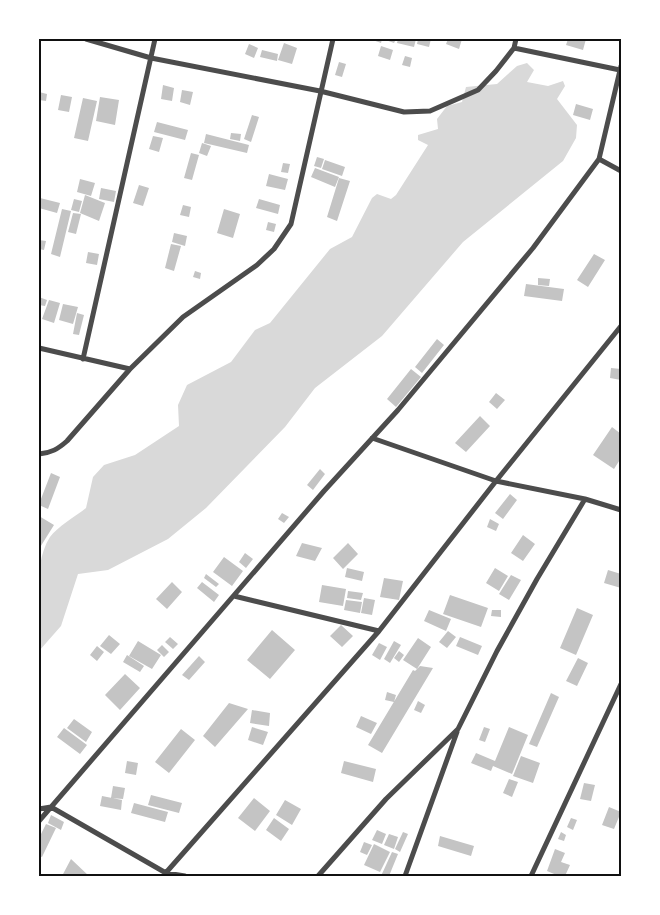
<svg xmlns="http://www.w3.org/2000/svg" width="660" height="915" font-family="Barlow,sans-serif">
	<rect width="100%" height="100%" fill="#fff"/>
	<path fill="#d9d9d9" d="M527,63L534,70L527,82L548,86L563,81L565,86L557,99L577,125L576,138L563,161L463,242L382,336L315,388L285,427L206,508L168,539L108,570L78,574L61,626L39,651C39,619 32,564 50,537C57,527 76,516 86,508L93,477L104,465L135,455L179,426L178,405L187,385L231,362L255,330L270,323L330,249L352,237L372,198L377,194L391,199L396,195L428,145L418,140V135L438,129L437,119L447,106L462,102L466,87L497,84L517,66Z"/>
	<path fill="#c4c4c4" d="M370,39H382L381,43Z
		M383,39H396L394,43Z
		M398,39H416L414,47L397,43Z
		M418,39H431L429,47L417,44Z
		M448,39H462L459,49L446,44Z
		M568,39H586L583,50L566,45Z
		M284,43L297,48L292,64L278,60Z
		M249,44L258,48L254,58L245,54Z
		M381,46L393,50L390,60L378,56Z
		M262,50L278,54L277,61L260,57Z
		M405,56L412,58L410,67L402,65Z
		M339,62L346,64L342,77L335,75Z
		M163,85L174,88L172,101L161,99Z
		M182,90L193,92L190,105L180,102Z
		M39,92L47,94L46,101L39,100Z
		M61,95L72,97L69,112L58,110Z
		M100,97L119,100L115,125L96,121Z
		M83,98L97,101L88,141L74,138Z
		M576,104L593,109L590,120L573,115Z
		M252,115L259,117L251,142L244,139Z
		M157,122L188,130L185,140L154,132Z
		M231,133L241,134L240,141L230,139Z
		M206,134L249,145L247,153L204,143Z
		M153,136L163,138L159,152L149,149Z
		M202,143L211,146L207,156L199,153Z
		M191,153L199,155L192,180L184,178Z
		M317,157L324,159L321,168L314,166Z
		M325,160L345,167L342,176L322,169Z
		M283,163L290,164L288,173L281,172Z
		M315,168L339,177L335,187L311,177Z
		M269,174L288,179L285,190L266,186Z
		M339,178L350,181L337,221L327,217Z
		M80,179L95,183L91,196L77,192Z
		M139,185L149,188L143,206L133,203Z
		M101,188L116,191L114,202L99,199Z
		M85,195L105,203L99,221L80,213Z
		M40,198L60,203L57,213L39,208Z
		M74,199L82,201L79,212L71,210Z
		M259,199L280,205L278,214L256,208Z
		M183,205L191,207L189,217L180,215Z
		M62,209L71,211L60,257L51,254Z
		M224,209L240,214L233,238L217,233Z
		M73,213L81,214L76,234L68,232Z
		M268,222L276,224L274,232L266,230Z
		M174,233L187,236L185,246L172,242Z
		M39,240L46,241L44,250L39,249Z
		M171,244L181,246L174,271L165,268Z
		M88,252L99,254L97,265L86,263Z
		M594,254L605,260L588,287L577,280Z
		M195,271L201,273L200,279L193,277Z
		M538,278L550,279L549,286L538,285Z
		M526,284L564,289L562,301L524,296Z
		M39,297L47,300L45,306L39,305Z
		M49,300L60,303L54,323L42,319Z
		M63,304L78,307L73,324L59,320Z
		M77,313L84,315L79,335L73,334Z
		M437,339L444,345L422,373L415,367Z
		M611,368L621,369V380L610,378Z
		M411,369L421,377L396,407L387,399Z
		M496,393L505,400L497,409L489,402Z
		M480,416L490,426L466,452L455,443Z
		M612,427L621,434V458L614,469L593,455Z
		M320,469L325,474L313,490L307,485Z
		M51,473L60,477L48,509L39,505V504Z
		M510,494L517,500L503,519L495,513Z
		M282,513L289,517L284,523L278,519Z
		M39,516L54,525L39,549Z
		M490,519L499,524L496,531L487,527Z
		M523,535L535,544L523,561L511,553Z
		M302,543L322,548L315,561L296,556Z
		M348,543L358,554L343,569L333,558Z
		M245,553L253,559L246,568L239,562Z
		M224,557L243,571L232,586L213,572Z
		M347,568L364,572L362,581L345,577Z
		M495,568L508,576L499,591L486,583Z
		M608,570L621,574V588L604,583Z
		M206,574L219,584L216,587L204,578Z
		M511,575L521,580L509,600L499,594Z
		M384,578L403,581L399,600L380,597Z
		M172,582L182,592L167,609L156,599Z
		M202,582L219,595L214,602L197,588Z
		M322,585L346,589L343,606L319,602Z
		M348,591L363,593L361,600L347,598Z
		M450,595L488,608L481,627L443,614Z
		M364,598L375,600L372,615L361,613Z
		M346,600L362,602L360,613L344,610Z
		M577,608L593,615L576,655L560,648Z
		M429,610L451,619L446,631L424,621Z
		M492,610H501V617L491,616Z
		M341,625L353,636L342,647L330,636Z
		M272,630L295,650L270,679L247,660Z
		M448,631L456,637L447,648L439,642Z
		M109,635L120,644L111,654L100,646Z
		M170,637L178,644L173,649L165,642Z
		M460,637L482,646L478,655L456,646Z
		M418,638L431,647L417,669L403,660Z
		M138,641L161,655L152,669L129,656Z
		M394,641L401,645L390,663L384,659Z
		M379,643L387,647L380,660L372,655Z
		M162,645L169,652L164,657L157,650Z
		M97,646L104,652L97,661L90,655Z
		M399,651L404,655L399,662L394,658Z
		M127,655L144,666L140,672L123,662Z
		M199,656L205,662L189,680L182,675Z
		M578,658L588,663L577,686L566,681Z
		M420,666L433,668L382,753L368,745L413,670L415,671Z
		M125,674L140,688L120,710L105,695Z
		M387,692L396,695L394,702L385,700Z
		M551,693L559,697L537,747L529,744Z
		M418,701L425,705L421,713L414,710Z
		M229,703L248,709L215,747L203,736Z
		M252,710L270,713L269,726L250,723Z
		M361,716L377,723L371,734L356,727Z
		M74,719L92,732L86,742L67,728Z
		M252,727L268,732L263,745L248,740Z
		M484,727L490,729L485,742L479,740Z
		M509,727L528,735L512,774L493,766L491,771L471,763L476,753L495,761Z
		M64,728L87,745L80,754L57,737Z
		M181,729L195,740L169,773L155,762Z
		M521,756L540,763L533,783L513,776Z
		M127,761L138,763L136,775L125,773Z
		M344,761L376,769L373,782L341,773Z
		M509,779L518,782L512,797L503,793Z
		M584,783L595,785L591,801L580,799Z
		M113,786L125,788L123,799L111,798Z
		M151,795L182,803L179,813L148,805Z
		M102,796L122,800L121,810L100,806Z
		M254,798L270,811L255,831L238,818Z
		M285,800L301,809L292,825L276,815Z
		M134,803L168,812L165,822L131,813Z
		M609,807L621,812L614,829L602,825Z
		M51,815L64,822L61,830L48,823Z
		M274,818L289,829L281,841L266,830Z
		M571,818L577,820L573,830L567,827Z
		M46,824L56,828L42,857L39,856V838Z
		M377,830L386,834L382,844L372,840Z
		M403,832L408,834L400,852L395,849Z
		M561,832L566,835L564,841L558,839Z
		M389,834L398,837L394,849L384,845Z
		M440,836L474,846L471,856L438,846Z
		M364,842L372,845L367,855L360,852Z
		M374,844L390,852L380,872L364,865Z
		M555,849L565,853L561,862L570,865L565,876H559L547,871Z
		M392,852L398,854L389,876H381Z
		M71,859L89,876H62Z"/>
	<g fill="none" stroke-linecap="round" stroke-linejoin="round">
		<path stroke="#4c4c4c" stroke-width="5" d="M86,39L151,58L320,91L404,112L430,111L478,90L496,71L514,48L516,39
			M514,48L620,70
			M599,159L621,171
			M39,348L130,369
			M83,359L155,39
			M39,454C51,453 58,449 67,441L130,369L183,317L257,265L274,249L291,224L333,39
			M585,499L621,510
			M234,596L379,631
			M39,809L51,807L166,873L185,876
			M39,821L324,491L398,410L533,248L599,159L621,66
			M163,876L379,631L496,481L621,326
			M318,876L386,799L458,729L497,651L537,579L585,499L496,481L372,438
			M405,876L457,732
			M531,876L621,684"/>
	</g>
	<rect width="660" height="915" fill="none" stroke="#ffffff" stroke-width="80"/>
	<rect x="40" y="40" width="580" height="835" fill="none" stroke="#111" stroke-width="2"/>
</svg>
